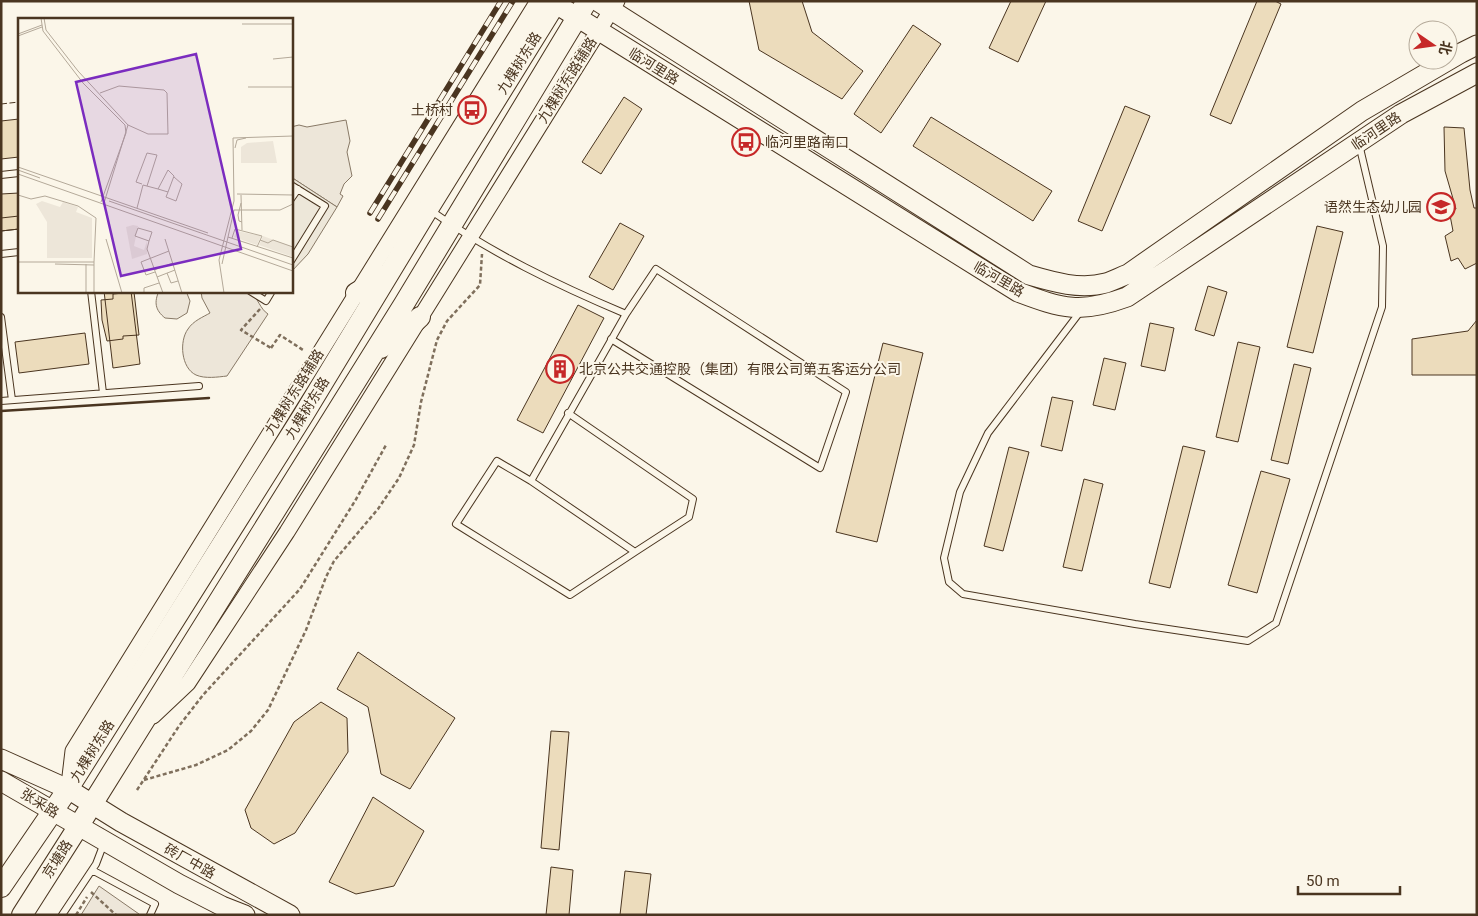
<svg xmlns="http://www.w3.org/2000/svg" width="1478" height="916" font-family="Roboto,'Noto Sans SC',sans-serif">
	<rect width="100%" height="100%" fill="#fbf6e9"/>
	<path fill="#ede6d9" stroke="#887966" d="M346,120L350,141L347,152L352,176L344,184L340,194L343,196L337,207L291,177V127L299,125L307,127Z
		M159,291H186L190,301L187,313L177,319L165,318C155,310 154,302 159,291Z
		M201,291H250C258,298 260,309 268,314L227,376C218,377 205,379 196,375C181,368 179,341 188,329C193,321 203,317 210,313L202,298Z
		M99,886L139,914V915H81Z"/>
	<path fill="#ede7d9" stroke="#887966" d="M291,177L337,207L308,254L291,272Z"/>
	<path fill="#ecdcbc" stroke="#4a3520" d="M749,1H802L812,32L863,71L842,99L759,50Z
		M1011,1H1046L1018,62L989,48Z
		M1257,1H1275L1281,4L1231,124L1210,115Z
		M913,25L941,44L881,133L854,114Z
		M624,97L642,109L601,174L582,162Z
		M1125,106L1150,116L1102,231L1078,221Z
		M931,117L1052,191L1033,221L913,146Z
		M19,119V157L1,159V121Z
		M1444,127L1464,128L1470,190L1474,208H1477V263L1465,269L1458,258L1451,261L1445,236L1453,231L1449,210L1456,209L1445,171Z
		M19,193V229L1,231V194Z
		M19,216V229L1,231V218Z
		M620,223L644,236L613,290L589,277Z
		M1317,226L1343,232L1313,353L1287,347Z
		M1208,286L1227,292L1214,336L1195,330Z
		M104,291H131L140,364L113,368Z
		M134,292L139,335L123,336V339L107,341L102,320L101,300L113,299V294Z
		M578,305L604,318L543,433L517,420Z
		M1477,320V375H1412V339L1468,331Z
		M1150,323L1174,328L1165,371L1141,366Z
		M85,333L89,364L19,373L15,342Z
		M1238,342L1260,347L1238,442L1216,437Z
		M883,343L923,353L877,542L836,532Z
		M1104,358L1126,363L1115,410L1093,405Z
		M1294,364L1311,368L1288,464L1271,460Z
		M1052,397L1073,401L1062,451L1041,446Z
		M1183,446L1205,451L1170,588L1149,583Z
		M1009,447L1029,452L1003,551L984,546Z
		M1261,471L1290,479L1257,593L1228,585Z
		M1084,479L1103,484L1082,571L1063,567Z
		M358,652L455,718L410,789L381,774L368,707L337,689Z
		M321,702L347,718L348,752L295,833L274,844L251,828L245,810L294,722Z
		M551,731L569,732L559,850L541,848Z
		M373,797L424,831L394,886L356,894L329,882Z
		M551,867L573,870L569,915H546Z
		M625,871L651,874L646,915H620Z"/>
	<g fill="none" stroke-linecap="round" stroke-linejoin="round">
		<defs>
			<path id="service" d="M1,175L19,173
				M291,185L325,206L291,261
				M291,199L298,189
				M430,210C491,253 557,285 626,314L531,481L635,552L689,517L693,499L568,413
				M1,254L19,252
				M91,291L103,393
				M250,291L266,301L272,291
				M1080,312L988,433L960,492L944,558L949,582L963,594L1135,624L1248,641L1276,623L1382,307L1383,246L1359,144
				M1,317L12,400
				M611,339L820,468L846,392L656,269L626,314
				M1,401L199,386
				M531,481L497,461L456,524L570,595L635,552
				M92,870L155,904L150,915
				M62,915L96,864L104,843"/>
			<path id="tertiary" d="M153,716L188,683L287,532L617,1
				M69,785L73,751L538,1"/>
			<path id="primary" d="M597,1L1029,275C1053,282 1080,290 1106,283C1113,281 1120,277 1128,274L1362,111L1461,53L1477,45
				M556,4L1018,292C1063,309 1081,314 1127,297L1401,114L1477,73
				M1,759L68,789L121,822L290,915
				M1,781L179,884L222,906L245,915"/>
			<path id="trunk" d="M356,293L386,275
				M381,348L402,334L420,317
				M1,887L68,789L304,414L428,209L557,1
				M22,915L78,827L404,304L587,1"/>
		</defs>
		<use href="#service" stroke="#4a3520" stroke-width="8"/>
		<use href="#tertiary" stroke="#4a3520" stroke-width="17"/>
		<use href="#primary" stroke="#4a3520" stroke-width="21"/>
		<use href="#trunk" stroke="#4a3520" stroke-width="22"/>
		<path stroke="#7f6f5c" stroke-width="2.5" stroke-dasharray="4 2.5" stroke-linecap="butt" d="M260,309L241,330L271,348
			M144,780L196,765L228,750L251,731L268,710L306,630L326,577L334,561L378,509L399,478L414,445L421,402L437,340L447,321L480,285L482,254
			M137,790L179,726L203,695L300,589L355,501L386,445
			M91,892L116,915
			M76,915L87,897"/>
		<use href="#service" stroke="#fbf6e9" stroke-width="6"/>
		<use href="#tertiary" stroke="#fbf6e9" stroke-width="15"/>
		<use href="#primary" stroke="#fbf6e9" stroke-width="19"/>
		<use href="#trunk" stroke="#fbf6e9" stroke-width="20"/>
		<defs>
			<path id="rail" d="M370,213L501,1
				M378,219L513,1"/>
		</defs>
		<use href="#rail" stroke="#4a3520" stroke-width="5.5"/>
		<use href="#rail" stroke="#fbf6e9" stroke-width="4" stroke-dasharray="11" stroke-linecap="butt"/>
		<path stroke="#7f6f5c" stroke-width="2.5" stroke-dasharray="4 2.5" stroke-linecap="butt" d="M271,348L280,335L303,350"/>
		<path stroke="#4a3520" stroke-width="1" stroke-dasharray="6 2.5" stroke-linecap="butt" d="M1,104L19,102"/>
		<path stroke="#4a3520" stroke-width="2.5" d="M1,411L209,398"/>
	</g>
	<defs>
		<symbol id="bus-ring" viewBox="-11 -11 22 22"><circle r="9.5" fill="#fbf6e9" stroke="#c62828" stroke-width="1.5"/><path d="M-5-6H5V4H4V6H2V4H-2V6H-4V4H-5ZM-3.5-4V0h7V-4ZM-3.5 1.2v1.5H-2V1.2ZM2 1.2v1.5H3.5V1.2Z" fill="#c62828"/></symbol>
		<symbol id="school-ring" viewBox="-11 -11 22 22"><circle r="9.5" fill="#fbf6e9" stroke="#c62828" stroke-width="1.5"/><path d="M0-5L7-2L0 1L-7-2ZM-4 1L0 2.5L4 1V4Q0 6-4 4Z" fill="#c62828"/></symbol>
		<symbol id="building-ring" viewBox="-11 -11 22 22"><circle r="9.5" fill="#fbf6e9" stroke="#c62828" stroke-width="1.5"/><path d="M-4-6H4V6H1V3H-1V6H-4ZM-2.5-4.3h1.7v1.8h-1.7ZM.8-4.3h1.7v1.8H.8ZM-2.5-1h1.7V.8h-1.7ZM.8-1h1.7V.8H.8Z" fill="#c62828"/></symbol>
	</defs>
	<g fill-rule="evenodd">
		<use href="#bus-ring" x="456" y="94" width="32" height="32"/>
		<use href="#bus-ring" x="730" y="126" width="32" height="32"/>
		<use href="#school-ring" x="1425" y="191" width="32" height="32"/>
		<use href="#building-ring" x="544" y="353" width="32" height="32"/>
	</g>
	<g text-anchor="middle" stroke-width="4" stroke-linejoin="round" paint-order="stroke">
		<g font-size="14" fill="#4a3520" stroke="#fbf6e9">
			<text transform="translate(519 63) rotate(-58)" y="5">九棵树东路</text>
			<text transform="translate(654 66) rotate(32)" y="5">临河里路</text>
			<text transform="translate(567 80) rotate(-58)" y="5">九棵树东路辅路</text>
			<text transform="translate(1376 131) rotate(-34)" y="5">临河里路</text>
			<text transform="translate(999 279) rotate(30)" y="5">临河里路</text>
			<text transform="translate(294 392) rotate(-58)" y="5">九棵树东路辅路</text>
			<text transform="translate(307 408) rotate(-58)" y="5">九棵树东路</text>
			<text transform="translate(92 751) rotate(-58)" y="5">九棵树东路</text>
			<text transform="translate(40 803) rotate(32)" y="5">张采路</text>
			<text transform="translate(57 859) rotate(-57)" y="5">京塘路</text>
			<text transform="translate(190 861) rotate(29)" y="5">砖厂中路</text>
		</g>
		<g font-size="14" fill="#4a3520" stroke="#fbf6e9" text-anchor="end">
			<text x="453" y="115">土桥村</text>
			<text x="765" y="147" text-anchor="start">临河里路南口</text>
			<text x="1422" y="212">语然生态幼儿园</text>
			<text x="579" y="374" text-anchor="start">北京公共交通控股（集团）有限公司第五客运分公司</text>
		</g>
	</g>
	<g transform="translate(18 18)">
		<rect width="275" height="275" fill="#fbf6e9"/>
		<path d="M255,123L259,145H223V129L229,125ZM24,183L42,189L45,184L60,189L58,194L74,200V240H29V204L18,186ZM115,207L120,208L116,228L126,232L129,223V236L114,241L108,209ZM219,213L243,218L239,227L216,219ZM245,218L275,229V239L241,227Z" fill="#ede6d9"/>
		<path fill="none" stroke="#b4a999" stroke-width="1" d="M23,0L25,13L65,65L107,107L108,115L83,184M26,0L28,12L60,53L110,107L86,185M224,6H275M0,16L24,7M0,18L24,9M255,41L275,39M230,69H275M82,75L101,68L146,72L149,75L150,116H130L110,107M217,130L219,122L228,120M0,149L190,215M0,152L22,160M0,156L275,253M124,166L118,164L129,135L139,137L129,168M150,174L148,179L158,183L164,166L156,159M219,176L275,177M0,177L13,181L27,178L60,188L78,200L76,244M223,177L224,212M91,183L275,247M223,185L220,197L221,203L224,204M119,190L125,167L140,171L150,174L156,158L150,152L140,171M216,192H262L275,186M210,219L275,240M214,220L217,211L244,218L239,229M88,221L104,275M147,221L164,275M242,222L250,225L255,222L275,229M131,223L117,218L120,210L134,214L131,223L129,231L145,275M0,244H76V275M37,246L76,247M204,246L216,192M136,252L155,245M137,254L128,257L123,244L151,233M149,255L153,265L160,263M139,259L157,252M68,275V246M126,275V270L141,265M206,275L201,242L216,183L215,120L275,118"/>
		<path fill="#7b2cbf" fill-opacity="0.15" stroke="#7b2cbf" stroke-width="2.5" d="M178,36L223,231L103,258L58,64Z"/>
		<rect width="275" height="275" fill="none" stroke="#4a3520" stroke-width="2.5"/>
	</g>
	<rect width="1478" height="916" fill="none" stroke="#4a3520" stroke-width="5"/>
	<g transform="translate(1433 45) rotate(103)"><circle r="24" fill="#fbf6e9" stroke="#b4a999"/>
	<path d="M0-4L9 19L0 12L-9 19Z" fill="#c62828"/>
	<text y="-8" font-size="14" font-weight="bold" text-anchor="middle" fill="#4a3520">北</text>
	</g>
	<path d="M1298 886v8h102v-8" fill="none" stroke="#4a3520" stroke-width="2.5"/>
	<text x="1306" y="886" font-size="15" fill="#4a3520" stroke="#fbf6e9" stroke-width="4" paint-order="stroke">50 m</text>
</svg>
